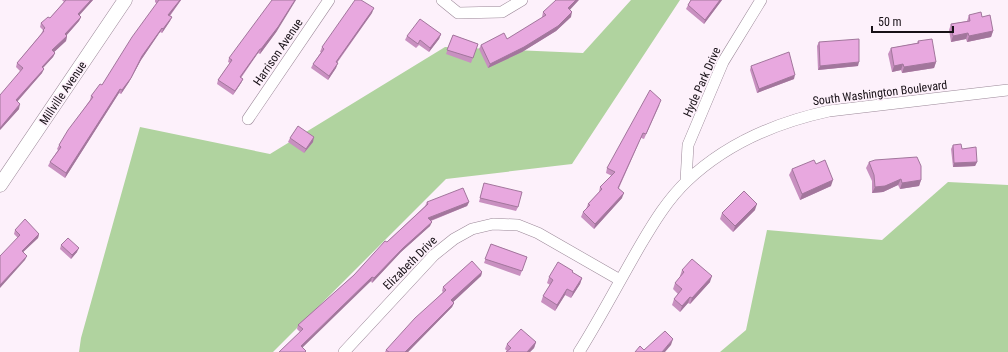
<svg xmlns="http://www.w3.org/2000/svg" width="1008" height="352" font-family="'Roboto Condensed',sans-serif">
	<rect width="100%" height="100%" fill="#fdf1fb"/>
	<path fill="#b0d39f" d="M631,0H680L572,164L446,179L273,352H79L81,338L140,127L270,154L445,47L583,53Z
		M948,182L1008,185V352H720L746,330L767,230L882,240Z"/>
	<g fill="none" stroke-linecap="round" stroke-linejoin="round">
		<defs>
			<path id="minor" d="M442,0L458,13L502,12L522,0
				M248,119L329,0
				M686,181L688,145L723,62L761,0
				M344,352L434,255L454,239L472,229L493,224L518,225L538,233L620,280
				M579,352C601,317 620,280 641,244C654,222 668,199 687,181C726,144 778,122 829,111L1008,90"/>
			<path id="major" d="M0,185L125,0"/>
		</defs>
		<use href="#minor" stroke="#9b8898" stroke-width="12"/>
		<use href="#major" stroke="#9b8898" stroke-width="15"/>
		<use href="#minor" stroke="#fff" stroke-width="11"/>
		<use href="#major" stroke="#fff" stroke-width="14"/>
	</g>
	<path fill="#c890c0" d="M62,0H93L79,15L81,17L79,21L66,36H67L66,41L54,52L55,53L53,57L43,68L42,73L17,102L19,109L0,130L20,71L16,67L17,63L41,34L43,30L40,27L41,23L50,18L64,2Z
		M155,0H181L170,16L172,17L170,21L162,33L160,32L141,60L129,82L121,94L119,93L65,178L48,166L50,162L58,150L57,149L59,145L90,100L91,96L102,85L157,4L155,2Z
		M691,0H722L704,24L686,9L688,5Z
		M570,9L571,17L556,31L522,52L488,68L479,49L481,45L507,39L542,18V17L543,12Z
		M372,13L337,63L336,68L328,80L311,68L313,64L321,52H320L322,47Z
		M969,15L982,17L993,31L991,37L967,42L966,39L951,42L949,30L951,24L967,21Z
		M277,31L260,54L258,53L241,78L243,79L241,83L233,95L217,84L218,80L230,63L228,62L229,58Z
		M441,34L439,39L429,52L419,45L416,48L405,40L407,36Z
		M453,35L478,44L471,63L446,54Z
		M918,41L936,62L934,68L902,73L901,70L892,72L888,54L891,48L917,43Z
		M819,42L858,66L818,70L817,46Z
		M751,66L794,79L757,93L750,70Z
		M660,104L644,139L641,138L619,188L622,198L594,229L581,217L583,212L586,209L588,204L599,192L600,187L612,176L606,173L607,168Z
		M290,138L313,142L304,153L288,142Z
		M953,145L962,149L977,162L975,166L953,167L951,149Z
		M869,162L921,180L919,186L900,189L898,185L883,192L872,193V181L866,168Z
		M816,164L831,186L800,200L789,175L792,169Z
		M484,183L518,207L516,211L479,202Z
		M427,202H469L467,206L431,221L430,226L401,252L372,283L371,281L279,352L300,332L297,329L298,325L354,275L387,242L425,206Z
		M755,210L733,232L720,219L722,213Z
		M15,230L39,234L38,238L23,252L25,260L17,237L14,234Z
		M491,244L527,257L520,276L484,263Z
		M61,245L77,252L71,259L60,249Z
		M682,270L710,282L690,304L688,303L680,312L672,305L674,299L678,294L673,289L675,283L681,277L680,276Z
		M482,272L481,276L453,302L454,303L452,307L408,352H385L386,350L443,292L442,291L443,287Z
		M573,273L582,278L580,284L571,298L565,295L555,311L541,302L543,296L550,285L547,283L549,277Z
		M536,342L534,348L530,352H506L507,351L505,349L507,344Z"/>
	<path fill="#a2769c" d="M91,0H93L77,18L78,14Z
		M180,0H181L167,19L168,15Z
		M295,0H296L277,31L260,54L261,49Z
		M576,0H579L567,13L568,8Z
		M720,0H722L704,24L705,20Z
		M374,8L372,13L334,66L336,62Z
		M572,12L571,17L556,31L522,52L488,68L490,64Z
		M81,17L79,21L64,38L65,34Z
		M172,17L170,21L162,33L163,29Z
		M162,28L160,32L141,60L129,82L121,94L122,90L142,56Z
		M993,31L991,37L967,42L969,36Z
		M968,33L966,39L951,42L953,36Z
		M441,34L439,39L429,52L430,48Z
		M67,36L66,41L51,55L52,50Z
		M260,49L258,53L238,81L240,77Z
		M55,53L53,57L40,71L42,67Z
		M859,62L858,66L818,70L820,66Z
		M936,62L934,68L902,73L904,67Z
		M338,63L336,68L328,80L329,76Z
		M903,64L901,70L892,72L894,66Z
		M44,69L42,73L14,105L16,100Z
		M795,75L794,79L757,93L759,89Z
		M243,79L241,83L233,95L235,91Z
		M120,89L119,93L65,178L66,173Z
		M20,104L19,109L0,130V128Z
		M314,137L313,142L304,153L306,149Z
		M977,162L975,166L953,167L954,163Z
		M901,179L898,185L883,192L872,193L875,187Z
		M833,180L831,186L800,200L802,194Z
		M921,180L919,186L900,189L902,183Z
		M624,193L622,198L594,229L595,224Z
		M469,202L467,206L427,222L428,218Z
		M757,204L755,210L733,232L735,226Z
		M432,222L430,226L401,252L372,283L374,278L403,248Z
		M39,234L38,238L20,255L22,251Z
		M79,248L77,252L71,259L72,255Z
		M27,256L25,260L0,288V285Z
		M482,272L481,276L450,305L451,300Z
		M712,276L710,282L690,304L692,298Z
		M372,277L371,281L300,350L301,346Z
		M582,278L580,284L571,298L573,292Z
		M567,289L565,295L555,311L557,305Z
		M690,297L688,303L680,312L682,306Z
		M454,303L452,307L408,352H405Z
		M673,339L671,345L665,352H662Z
		M536,342L534,348L530,352H527Z"/>
	<path fill="#e8a8df" stroke="#a2769c" d="M66,0H91L78,14L81,17L65,34L67,36L52,50L55,53L42,67L44,69L16,100L20,104L0,128V95L23,68L17,63L44,31L43,30L45,28L41,23L48,17L50,18Z
		M159,0H180L168,15L172,17L163,29L162,28L142,56L131,78L122,90L120,89L66,173L50,162L61,147L59,145L68,130L93,97L91,96L100,84L102,85L132,37Z
		M272,0H295L278,27L261,49H260L240,77L243,79L235,91L218,80L232,60L229,58Z
		M355,0H361L374,8L336,62L338,63L329,76L313,64L324,49L322,47Z
		M556,0H576L568,8L572,12L558,26L524,47L490,64L481,45L504,33L507,39L546,15L543,12Z
		M691,0H720L705,20L688,5Z
		M981,12L982,17L990,15L993,31L969,36L968,33L953,36L951,24L970,21L969,15Z
		M420,19L441,34L430,48L420,40L418,44L407,36Z
		M453,35L478,44L473,58L447,50Z
		M859,39V62L820,66L819,42Z
		M932,39L936,62L904,67L903,64L894,66L891,48L919,43L918,41Z
		M789,52L795,75L759,89L751,66Z
		M650,90L661,100L646,134L643,133L618,188L624,193L595,224L583,212L590,205L588,204L602,189L600,187L615,172L607,168Z
		M298,126L314,137L306,149L290,138Z
		M961,144L962,149L976,147L977,162L954,163L953,145Z
		M917,157L921,166V180L902,183L901,179L885,186L875,187L874,175L869,162L875,160Z
		M814,160L816,164L825,160L833,180L802,194L792,169Z
		M484,183L522,192L518,207L480,198Z
		M463,188L469,202L428,218L432,222L403,248L374,278L372,277L301,346L306,351L305,352H279L303,329L298,325L354,275L385,241L387,242L428,204L427,202Z
		M744,191L757,204L735,226L722,213Z
		M25,219L39,234L22,251L27,256L0,285V256L20,235L15,230Z
		M68,238L79,248L72,255L61,245Z
		M491,244L527,257L522,271L485,259Z
		M692,259L712,276L692,298L690,297L682,306L674,299L682,289L675,283L684,272L682,270Z
		M472,261L482,272L451,300L454,303L405,352H389L386,350L415,318L446,290L443,287Z
		M558,262L573,271L572,272L582,278L573,292L567,289L557,305L543,296L553,280L549,277Z
		M521,329L536,342L527,352H506L511,348L507,344Z
		M665,331L673,339L662,352H635L640,346L644,350Z"/>
	<g text-anchor="middle" stroke-width="3.5" stroke-linejoin="round" paint-order="stroke">
		<g font-size="12" fill="#181117" stroke="#fdf1fb">
			<text transform="translate(278 52) rotate(-56)" y="4">Harrison Avenue</text>
			<text transform="translate(702 82) rotate(-66)" y="4">Hyde Park Drive</text>
			<text transform="translate(63 93) rotate(-56)" y="4">Millville Avenue</text>
			<text transform="translate(880 93) rotate(-7)" y="4">South Washington Boulevard</text>
			<text transform="translate(410 263) rotate(-45)" y="4">Elizabeth Drive</text>
		</g>
	</g>
	<path d="M872 26v6h81v-6" fill="none" stroke="#181117" stroke-width="2"/>
	<text x="878" y="26" font-size="12" fill="#181117" stroke="#fdf1fb" stroke-width="3" paint-order="stroke">50 m</text>
</svg>
